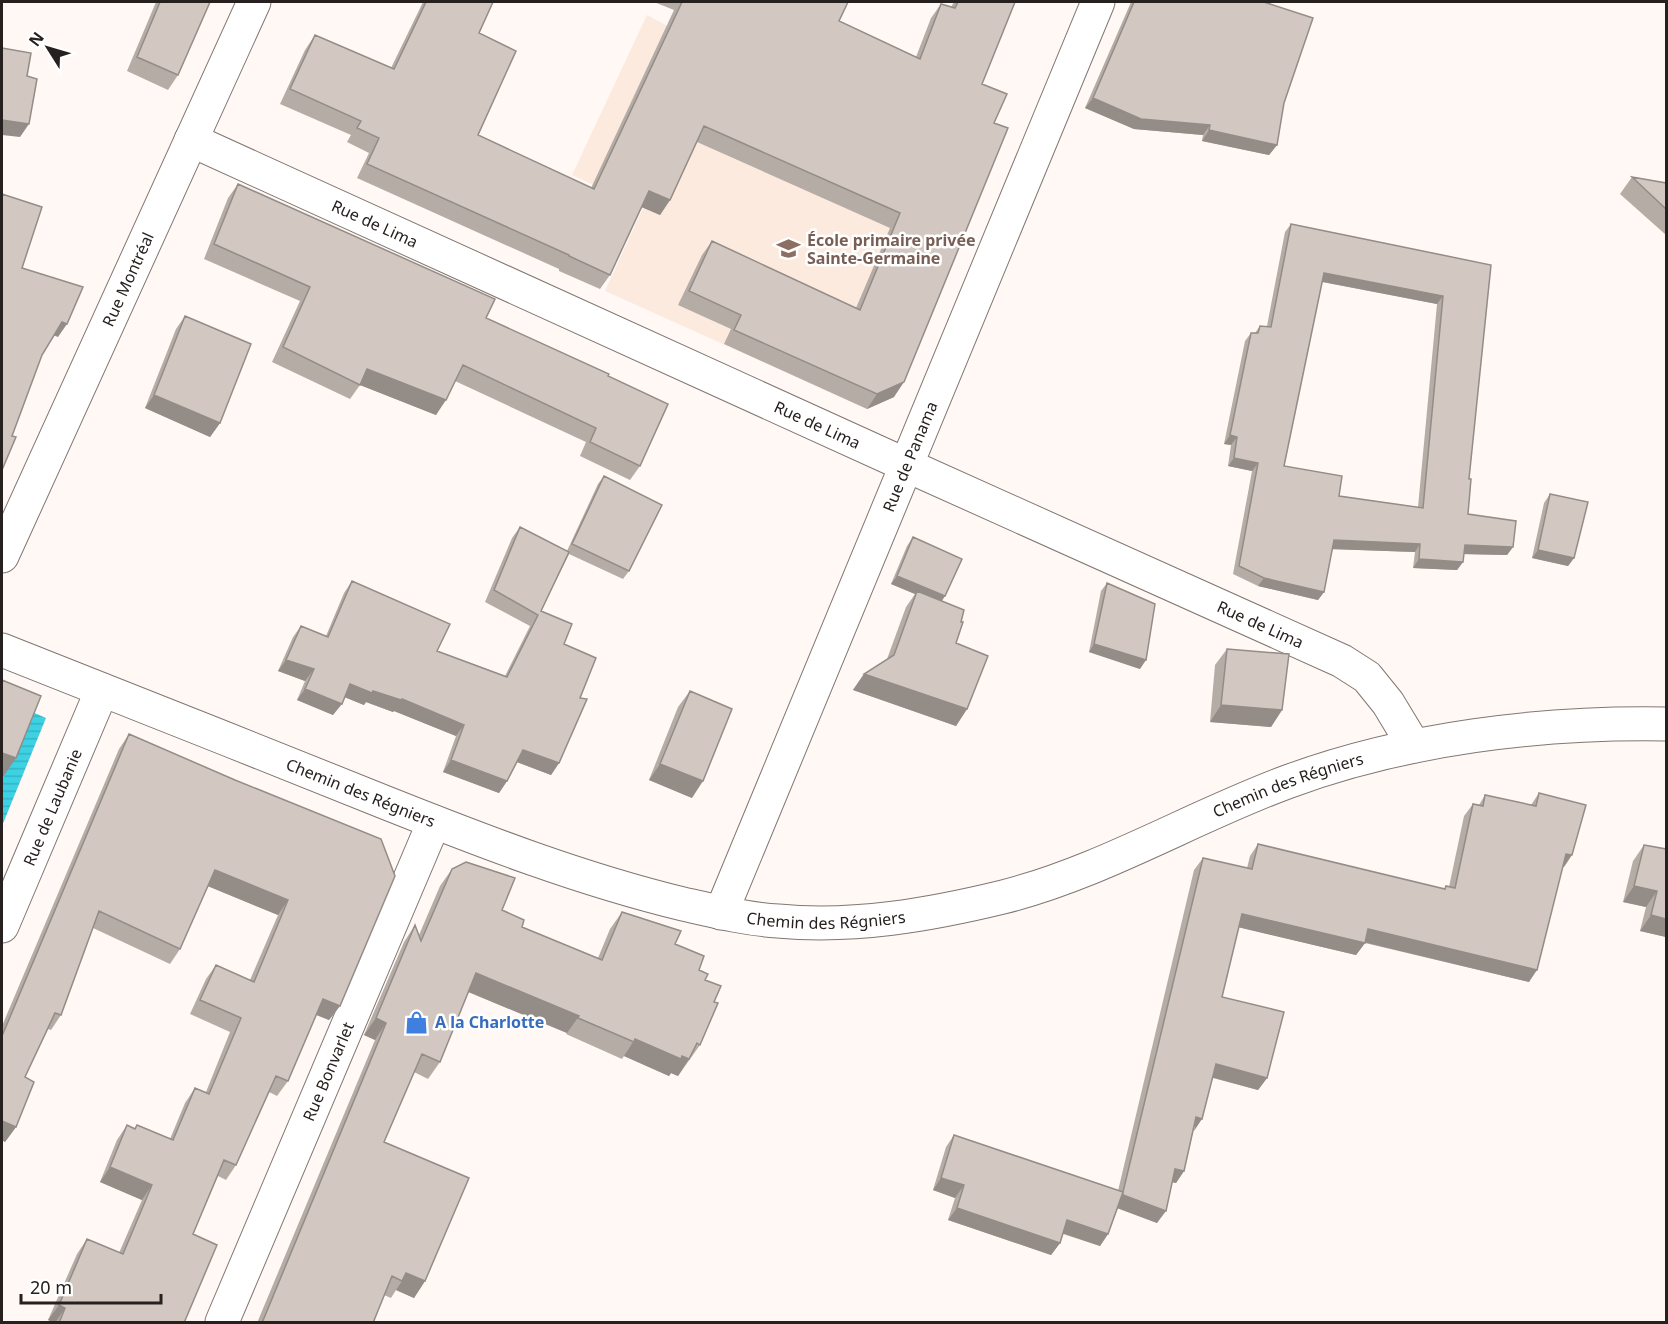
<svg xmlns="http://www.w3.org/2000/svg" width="1668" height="1324" font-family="'Noto Sans',sans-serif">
	<defs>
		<pattern id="water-rules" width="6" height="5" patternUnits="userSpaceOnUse" patternTransform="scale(1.5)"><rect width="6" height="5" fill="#3dd1e4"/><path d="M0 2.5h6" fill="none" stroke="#36b3c3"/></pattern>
	</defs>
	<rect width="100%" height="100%" fill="#fff8f4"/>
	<path fill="#fdeadf" d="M647,15L686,36L995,147L894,397L867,409L605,291L643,208L572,175Z"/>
	<path fill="url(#water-rules)" d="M30,711L46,718L2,826V780Z"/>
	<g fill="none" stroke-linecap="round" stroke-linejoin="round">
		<defs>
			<g id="street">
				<path id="s1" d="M191,140L906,465L1342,661L1367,677L1388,703L1414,746"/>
				<path id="s2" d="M2,556L254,2"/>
				<path id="s3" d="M721,913L1098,2"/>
				<path id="s4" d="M2,926L102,690"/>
				<path id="s5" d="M222,1322L434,822"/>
			</g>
			<g id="secondary">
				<path id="s6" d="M2,650C129,700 257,751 384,802C482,841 580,879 683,904C714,911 746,919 778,921C854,928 929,915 1003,897C1102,872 1192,817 1287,782C1405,738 1541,722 1666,724"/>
			</g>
		</defs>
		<use href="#street" stroke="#817772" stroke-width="35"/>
		<use href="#secondary" stroke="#817772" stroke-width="35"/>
		<use href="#street" stroke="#fff" stroke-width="33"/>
		<use href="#secondary" stroke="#fff" stroke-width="33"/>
	</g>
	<path fill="#b5aca6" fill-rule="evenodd" d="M156,2H210L178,75L168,90L127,71Z
		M423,2H493L479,33L478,135L591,188L674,10L654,2H848L839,21L916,57L931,18L941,4L951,7L954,2H1015L982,84L994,123L894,397L867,409L724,344L731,329L678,305L702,255L712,241L856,308L890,228L697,142L670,200L660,215L642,207L610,275L600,289L559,271V269L357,178L369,153L347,142L351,135L280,104L305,50L315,35L391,68Z
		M1131,2H1264L1284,103L1277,145L1269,155L1202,141L1203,135L1134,129L1085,108Z
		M1632,177L1666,183V235L1620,194Z
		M238,184L486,318L608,376L640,466L630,480L580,456L586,442L455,381L436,415L360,385L350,399L272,362L300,301L204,259L228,198Z
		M1291,224L1491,265L1469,479L1468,514L1513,547L1507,555L1464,554L1463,562L1457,570L1413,568L1415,552L1332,549L1324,592L1318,600L1258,586L1233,574L1252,471L1228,466L1231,445L1224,444L1245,341L1251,333H1255L1260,326H1267L1285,232ZM1322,282L1437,304L1418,507L1339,496L1284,466Z
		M185,316L220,423L210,437L145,408L176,329Z
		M604,476L629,571L623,579L569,554L541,611L564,644L580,698L559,763L551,775L517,762L507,781L499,793L443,772L456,736L394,711L393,712L366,702L364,705L344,697L333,715L297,700L305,681L278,671L293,637L301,626L326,636L344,593L352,581L437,651L505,676L530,626L485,602L512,538L520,527L567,551L598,484Z
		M1550,494L1574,558L1568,566L1532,558L1544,503Z
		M913,537L945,596L942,601L961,622L956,643L967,709L956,726L853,690L864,674L887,659L906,607L915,594L891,584L907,546Z
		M1107,583L1140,669L1089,652L1101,591Z
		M1227,649L1282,710L1271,727L1210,722L1215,665Z
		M690,691L692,798L649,780L678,707Z
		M129,734L235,780L340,1006L329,1020L316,1015L288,1081L277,1096L269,1092L236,1165L226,1180L218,1176L193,1234L184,1323H54L48,1320L77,1254L87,1239L119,1253L142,1200L100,1182L117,1140L127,1125L135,1128L137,1125L170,1139L185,1103L195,1088L206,1092L230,1032L190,1014L206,979L216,965L250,980L278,915L208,886L180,949L170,964L93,928L61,1015L51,1030L48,1029L25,1077L16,1127L5,1142L2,1140V1026L119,749Z
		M1539,793L1564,867H1563L1529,982L1365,943L1356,955L1239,927L1222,997L1267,1078L1258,1090L1213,1078L1193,1131L1184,1171L1176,1183L1172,1182L1157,1223L1118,1208L1108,1234L1100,1246L1063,1234L1060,1243L1051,1255L948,1220L955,1198L933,1190L946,1147L954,1135L1118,1191L1194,870L1203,858L1247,868L1250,856L1258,844L1444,889L1446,886L1449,887L1464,816L1473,804L1479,805L1485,795L1531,805Z
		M1644,845L1666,849V937L1640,931L1646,907L1623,902L1633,861Z
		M452,869L522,927L598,958L610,929L622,912L675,944L699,970L705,980L714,1002L700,1045L678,1076L671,1073L669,1076L624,1056L622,1059L566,1034L567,1033L468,992L440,1062L428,1079L414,1072L384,1142L425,1281L414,1298L396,1290L391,1298L384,1295L373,1323H257L375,1040L364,1035L404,942L415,925L419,935L440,886Z"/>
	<path fill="#938c87" d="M1093,98L1210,125L1203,135L1134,129L1085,108Z
		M2,120L29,124L20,137L2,135Z
		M1209,130L1277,145L1269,155L1202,141Z
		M649,191L670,200L660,215L639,206Z
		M1324,273L1443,296L1437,304L1318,281Z
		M62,322L67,324L58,337L53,335Z
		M367,369L446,400L436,415L360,385Z
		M904,382L894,397L867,409L877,394Z
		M154,395L220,423L210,437L145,408Z
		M1230,435L1237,437L1231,445L1224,444Z
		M1234,458L1258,463L1252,471L1228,466Z
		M1334,540L1420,544L1415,552L1328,549Z
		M1465,545L1513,547L1507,555L1459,554Z
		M1538,550L1574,558L1568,566L1532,558Z
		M1419,559L1463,562L1457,570L1413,568Z
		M897,576L945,596L939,604L917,591L915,594L891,584Z
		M1264,578L1324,592L1318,600L1258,586Z
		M1094,644L1146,660L1140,669L1089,652Z
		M286,660L314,669L305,681L278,671Z
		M864,674L967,709L956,726L853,690Z
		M350,684L402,699L464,725L456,736L394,711L393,712L366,702L364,705L342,696Z
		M305,689L342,704L333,715L297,700Z
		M1221,705L1282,710L1271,727L1210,722Z
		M523,750L559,763L551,775L514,761Z
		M2,753L16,758L3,777L2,776Z
		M451,760L507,781L499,793L443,772Z
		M660,764L703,781L692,798L649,780Z
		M1566,854L1572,855L1564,867L1558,866Z
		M215,870L288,900L278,915L205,885Z
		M1634,886L1657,891L1646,907L1623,902Z
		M1242,914L1365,943L1356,955L1233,926Z
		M1651,915L1666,919V937L1640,931Z
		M1368,929L1537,970L1529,982L1359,941Z
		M476,973L579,1016L567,1033L464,990Z
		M323,999L340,1006L329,1020L312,1013Z
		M376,1018L386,1023L375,1040L364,1035Z
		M635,1039L682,1056L689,1059L678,1076L671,1073L669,1076L624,1056Z
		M1216,1064L1267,1078L1258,1090L1207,1076Z
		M1196,1117L1202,1119L1194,1131Z
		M2,1121L16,1127L5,1142L2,1140Z
		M110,1167L152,1185L142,1200L100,1182Z
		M1175,1169L1184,1171L1176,1183L1167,1181Z
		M941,1178L964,1185L955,1198L933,1190Z
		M1123,1195L1166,1211L1157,1223L1114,1207Z
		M957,1208L1060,1243L1051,1255L948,1220Z
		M1067,1220L1108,1234L1100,1246L1059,1232Z
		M406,1273L425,1281L414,1298L396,1290L402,1281Z
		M59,1305L65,1308L55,1323L48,1320Z"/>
	<path fill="#d2c8c1" stroke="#938c87" stroke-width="1.5" fill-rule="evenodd" d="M160,2H210L178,75L137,57Z
		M426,2H493L479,33L516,51L478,135L594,189L682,2H848L839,21L920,59L941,4L955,8L958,2H1015L982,84L1007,94L994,123L1008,128L904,382L877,394L734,330L741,315L689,291L712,241L860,310L900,213L704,126L670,200L649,191L610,275L569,256V255L367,164L379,138L357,128L361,121L290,89L315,35L394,69Z
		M1134,2H1264L1313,18L1284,103L1277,145L1209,130L1210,125L1141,119L1093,98Z
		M2,48L31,53L27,76L37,79L29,124L2,120Z
		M1632,177L1666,183V209Z
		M238,184L495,299L486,318L609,374L608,376L668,404L640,466L590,442L596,428L463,365L446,400L367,369L360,385L283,347L310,287L214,244Z
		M2,194L42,207L22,268L83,287L67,324L62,322L42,355L12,436L16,437L2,470Z
		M1291,224L1491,265L1469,479H1471L1468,514L1516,521L1513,547L1465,545L1463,562L1419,559L1420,544L1334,540L1324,592L1264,578L1239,566L1258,463L1234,458L1237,437L1230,435L1251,333H1258L1260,326L1271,327ZM1324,273L1443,296L1423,508L1339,496L1342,476L1284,466Z
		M185,316L251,344L220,423L154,395Z
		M604,476L662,505L629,571L572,544Z
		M1550,494L1588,502L1574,558L1538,550Z
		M520,527L569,552L541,611L572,624L564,644L596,658L580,698L587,699L559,763L523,750L507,781L451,760L464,725L402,699L401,700L373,691L372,693L350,684L342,704L305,689L314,669L286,660L301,626L328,637L352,581L450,624L437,651L507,677L538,615L494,590Z
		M913,537L962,559L945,596L897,576Z
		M1107,583L1155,604L1146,660L1094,644Z
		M917,591L964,610L961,622H963L956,643L988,656L967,709L864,674L894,655Z
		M1227,649L1289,654L1282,710L1221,705Z
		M2,680L41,696L16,758L2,753Z
		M690,691L732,709L703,781L660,764Z
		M129,734L235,780L381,839L395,876L340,1006L323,999L288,1081L276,1076L236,1165L224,1160L193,1234L217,1245L184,1323H59L65,1308L59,1305L87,1239L123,1254L152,1185L110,1167L127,1125L135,1129L137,1125L173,1140L195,1088L209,1094L241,1018L200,1000L216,965L254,982L288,900L215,870L180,949L99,911L61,1015L55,1013L25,1077L34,1082L16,1127L2,1121V1036Z
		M1539,793L1586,805L1572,855L1566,854L1537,970L1368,929L1365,943L1242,914L1222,997L1284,1012L1267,1078L1216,1064L1202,1119L1196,1117L1184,1171L1175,1169L1166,1211L1123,1195V1192L1108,1234L1067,1220L1060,1243L957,1208L964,1185L941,1178L954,1135L1123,1192L1203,858L1252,869L1258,844L1445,889L1446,886L1455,888L1473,804L1483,806L1485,795L1536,806Z
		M1644,845L1666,849V919L1651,915L1657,891L1634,886Z
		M466,862L515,878L502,910L524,920L522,927L602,960L622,912L681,931L675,944L704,956L699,970L708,974L705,980L721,986L714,1002L718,1003L700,1045L697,1043L689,1059L682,1056L681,1059L635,1039L634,1042L578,1018L579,1016L476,973L440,1062L422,1054L384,1142L469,1178L425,1281L406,1273L402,1281L392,1276L373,1323H262L386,1023L376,1018L415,925L421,941L452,869Z"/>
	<defs>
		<symbol id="school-bare" viewBox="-9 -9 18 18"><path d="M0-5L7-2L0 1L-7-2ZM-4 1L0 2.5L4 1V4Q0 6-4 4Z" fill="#8d6e63" stroke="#fff" stroke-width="2.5" paint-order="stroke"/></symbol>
		<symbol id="shop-bare" viewBox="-9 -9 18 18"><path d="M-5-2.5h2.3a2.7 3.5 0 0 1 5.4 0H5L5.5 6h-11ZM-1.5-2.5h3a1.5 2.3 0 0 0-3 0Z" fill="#3f7fe0" stroke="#fff" stroke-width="2.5" paint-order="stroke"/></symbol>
	</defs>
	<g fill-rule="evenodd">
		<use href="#school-bare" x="772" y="232" width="33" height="33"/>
		<use href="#shop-bare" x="400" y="1006" width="33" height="33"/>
	</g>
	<g text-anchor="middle" stroke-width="5" stroke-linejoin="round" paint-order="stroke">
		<g font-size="16" fill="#26211f" stroke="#fff">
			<text dy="6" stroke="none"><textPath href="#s1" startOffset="202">Rue de Lima</textPath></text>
			<text dy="6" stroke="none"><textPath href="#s2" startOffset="304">Rue Montréal</textPath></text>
			<text dy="6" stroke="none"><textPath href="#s1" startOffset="688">Rue de Lima</textPath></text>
			<text dy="6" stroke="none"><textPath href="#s3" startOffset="494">Rue de Panama</textPath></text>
			<text dy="6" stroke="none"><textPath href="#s1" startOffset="1174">Rue de Lima</textPath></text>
			<text dy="6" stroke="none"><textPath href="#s6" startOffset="1358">Chemin des Régniers</textPath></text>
			<text dy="6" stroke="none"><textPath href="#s6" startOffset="386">Chemin des Régniers</textPath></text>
			<text dy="6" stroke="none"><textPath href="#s4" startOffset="129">Rue de Laubanie</textPath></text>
			<text dy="6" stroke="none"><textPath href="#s6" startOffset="872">Chemin des Régniers</textPath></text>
			<text dy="6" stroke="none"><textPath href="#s5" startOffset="272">Rue Bonvarlet</textPath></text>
		</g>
		<g font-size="16" font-weight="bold" fill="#785e54" stroke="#fff" text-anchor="start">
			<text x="807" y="246">École primaire privée<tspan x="807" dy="18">Sainte-Germaine</tspan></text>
		</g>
		<g font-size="16" font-weight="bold" fill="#366cbe" stroke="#fff" text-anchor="start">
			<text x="435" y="1028">A la Charlotte</text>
		</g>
	</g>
	<rect width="1668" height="1324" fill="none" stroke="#26211f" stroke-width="6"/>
	<g transform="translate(48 48) rotate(307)" stroke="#ffffff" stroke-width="4.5" paint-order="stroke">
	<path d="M0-4.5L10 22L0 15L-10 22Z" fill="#26211f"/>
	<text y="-9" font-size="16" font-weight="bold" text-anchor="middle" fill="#26211f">N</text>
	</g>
	<path d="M21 1294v9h140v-9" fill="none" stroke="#26211f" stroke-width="3"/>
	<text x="30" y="1294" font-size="18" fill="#26211f" stroke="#ffffff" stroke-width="4.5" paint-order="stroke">20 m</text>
</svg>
